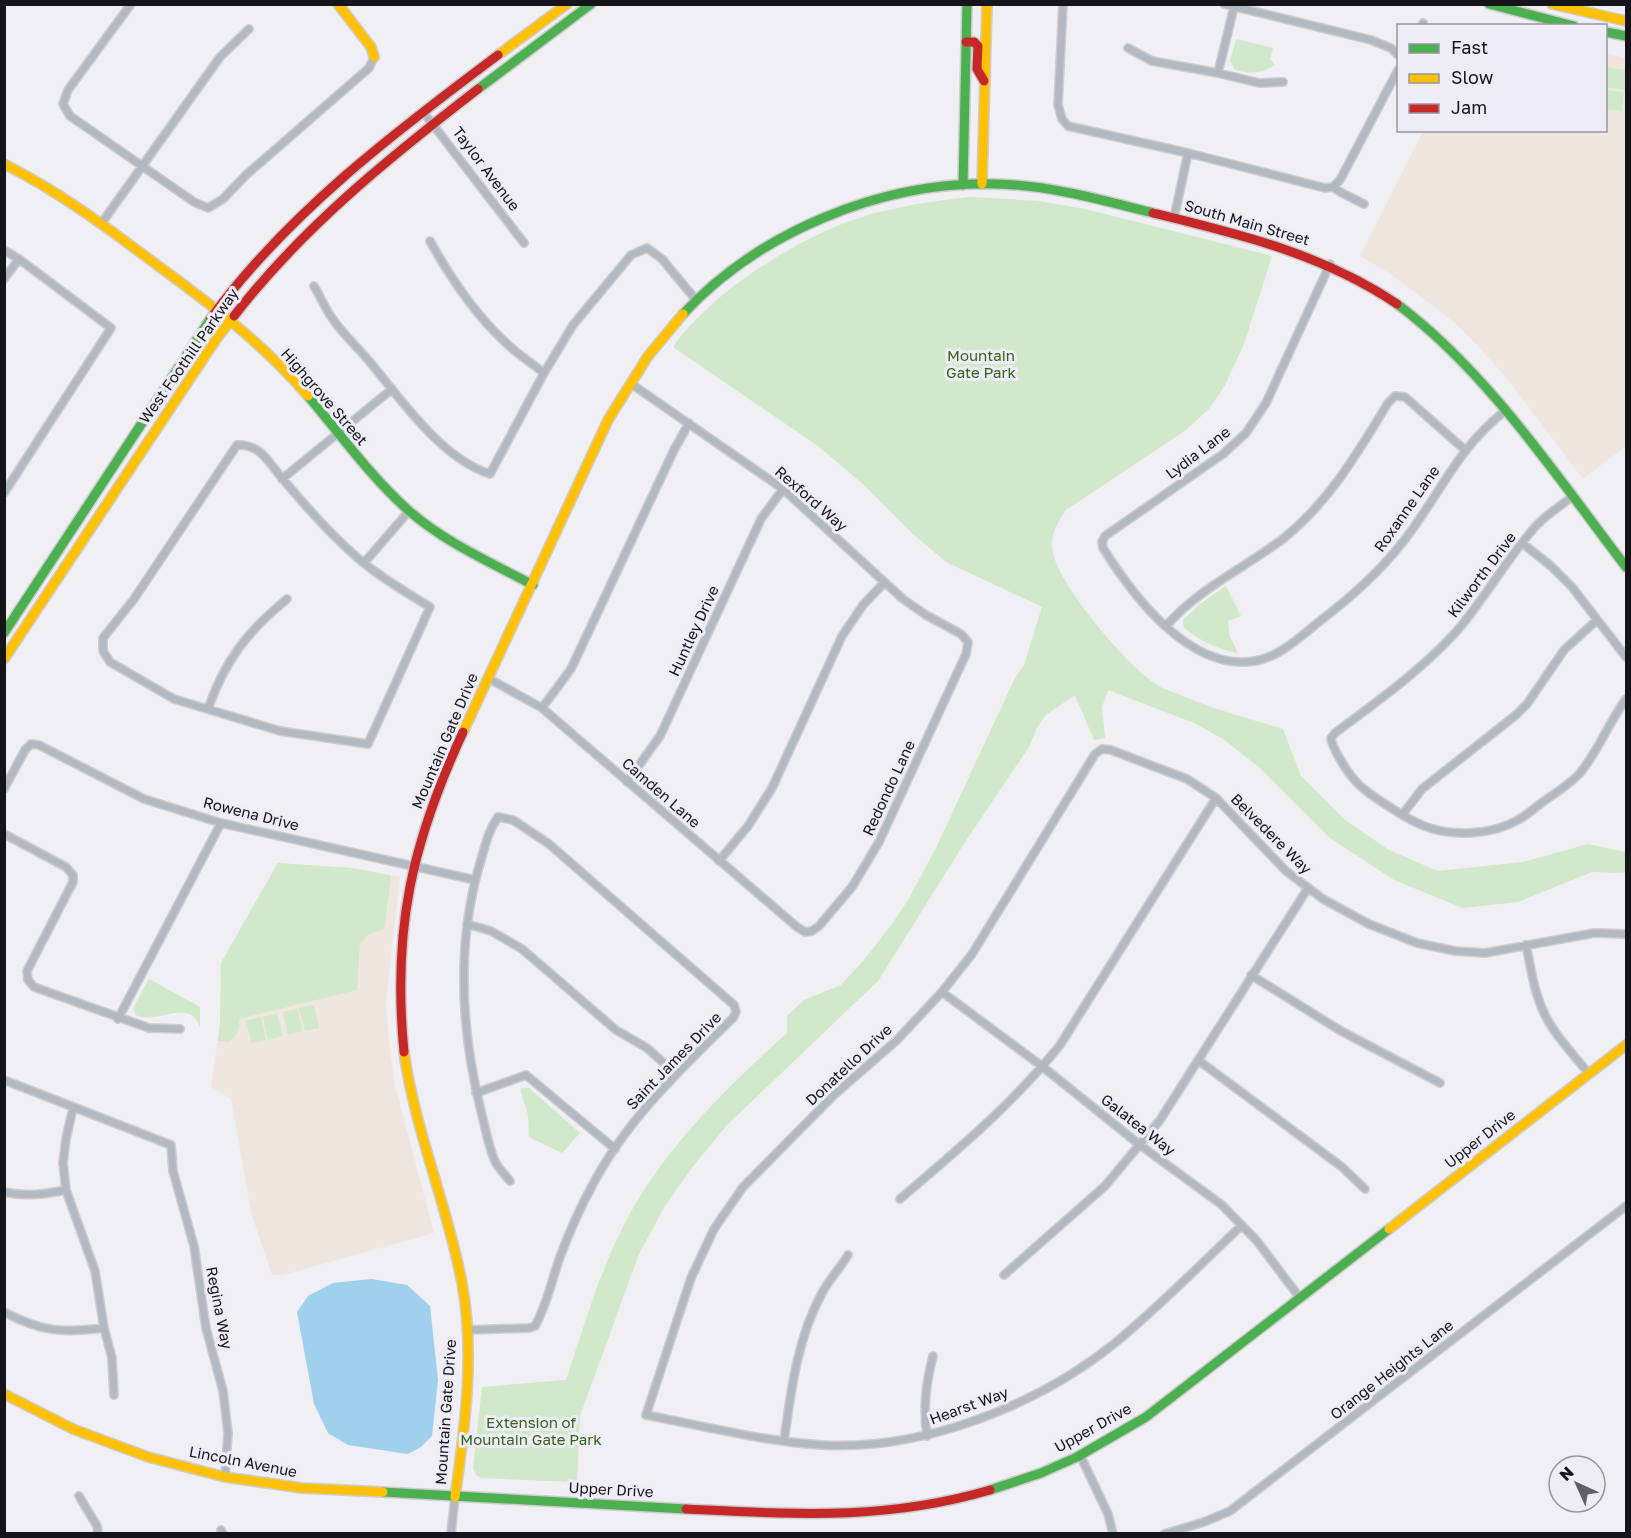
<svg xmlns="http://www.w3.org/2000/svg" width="1631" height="1538" font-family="'Golos Text',sans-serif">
	<rect width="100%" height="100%" fill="#efeff4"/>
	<path fill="#efe7df" d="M1606,53L1626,58V446L1583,479L1509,381L1476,344L1455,323L1417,294L1389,273L1360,256L1423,131L1606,130Z
		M278,863L351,868L400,877L386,1002L389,1043L395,1085L434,1233L283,1275H272L251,1213L231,1099L211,1087L220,1024L221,963Z"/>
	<path fill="#d1e8ca" d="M1236,39L1273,48L1270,59L1275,65C1261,74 1251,74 1235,70L1230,61Z
		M1606,67L1626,70L1625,90L1606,87Z
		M1606,90L1624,92L1622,111L1606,109Z
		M971,197L1039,201L1085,209L1272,256L1244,344L1225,385L1209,409L1186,430L1066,510C1058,522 1051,533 1052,548C1055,582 1128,667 1157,685C1163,689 1171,691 1178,694C1212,709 1247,718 1283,729L1301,776L1345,820L1389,850L1438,871L1523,862L1588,844L1626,852V873L1592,872L1518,902L1463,908L1394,880L1330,838L1260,768L1223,739L1194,723L1108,690L1102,707L1105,738L1094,740L1075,695L1046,715L1037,728L1029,747L965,842L878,981L727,1125L691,1169L665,1206L639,1254L580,1416L577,1482L481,1478L476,1475L473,1468L482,1387L566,1380C585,1323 602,1263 632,1210C672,1140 728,1087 787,1033V1016L804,1000L841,985L864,960L892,924L908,900L936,848L1015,678L1024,665L1042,607L946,562L913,534L865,486L818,446L673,347C712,292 795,239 859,218C896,206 933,201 971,197Z
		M1226,586L1241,616L1228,621L1229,634L1238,653C1216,649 1201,641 1184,628L1183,620L1200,604Z
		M278,863L351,868L390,875L391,879L384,929L368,935L360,944L357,990L239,1019C240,1029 238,1036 229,1042L218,1041L220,1024L221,963Z
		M149,979L200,1007V1027C189,996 157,1026 136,1015L133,1008Z
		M314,1005L319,1028L305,1031L299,1008Z
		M297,1009L303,1031L288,1035L283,1012Z
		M277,1013L283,1036L268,1040L263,1017Z
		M261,1017L266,1040L252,1044L246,1021Z
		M523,1088H529L580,1133L562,1153L529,1137L528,1115L520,1089Z"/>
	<path fill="#9fd0ec" d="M372,1279L407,1285L430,1306L438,1380L432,1436L421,1447L408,1454L348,1445L328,1433L314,1404L297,1312L308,1296L333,1283Z"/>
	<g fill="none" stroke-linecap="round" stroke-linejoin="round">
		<defs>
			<path id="street" d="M131,4L68,90L63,104L70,116L194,202L208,208L223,199L246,175L369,68L374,57
				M1063,4L1058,105L1062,119L1068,126L1188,153L1325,188L1333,187L1342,193L1364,204
				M1224,4L1371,40L1391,48L1398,55
				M1422,26L1423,23
				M1128,48L1152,61L1218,73L1259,83L1283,82
				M1218,73L1234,7
				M424,113L524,243
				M1333,187L1340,180L1398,70
				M1174,218L1188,153
				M101,224L220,57L249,29
				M430,241C450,277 473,312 504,341C516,353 530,362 544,373
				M4,250L19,259L111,328L4,493
				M1330,264L1266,403L1246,433L1223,454L1105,536L1102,542L1103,548C1133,596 1190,672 1255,661C1280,657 1301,636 1320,621C1350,598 1378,574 1402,543C1439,497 1456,449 1505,411
				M4,279L19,259
				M314,286C320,296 325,308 332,318C344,336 361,350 374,367C404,404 443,459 490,474L544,373L573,325L631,255L647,248L662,259L696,300
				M237,445C261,444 268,462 282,478C307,508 334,539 365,564C385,580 407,593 430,607L368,744L280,731L174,699L110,662L103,651V638L134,599Z
				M282,479L392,389
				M1572,497C1560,506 1546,515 1536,526C1506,559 1485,599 1455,633C1420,671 1377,702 1335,733L1331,738C1332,746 1336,752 1340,759C1353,783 1366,792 1388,806C1400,814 1412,821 1424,826C1452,837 1492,835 1518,820C1527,815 1536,807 1544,801C1556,793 1570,784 1580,773C1599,750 1609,722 1626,699
				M1522,543L1551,566L1572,587L1626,657
				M364,563L409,511
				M1166,626C1199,588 1245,568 1284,538C1330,501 1358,452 1388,403L1395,396L1405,397L1465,450
				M488,678L542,708L797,927L805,932L812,931L819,926L852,887L879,842L966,654L968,642L961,634L926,615L903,599L783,489L630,383
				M542,708L571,669L674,450L689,423
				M208,709C225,660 247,632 287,599
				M627,782L660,736L761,519L783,489
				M4,789L25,750L31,744L39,745L144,799L221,823L475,880
				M1402,815L1422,789L1516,715L1527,704L1564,650L1597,620
				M4,834L66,867L73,875V882L27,971L28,980L34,987L149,1028L180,1029
				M719,861L748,826L772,788L842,636L863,605L884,583
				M467,924L491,931L522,949L616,1030L647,1048L676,1074
				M1526,945C1531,968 1534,992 1544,1013C1555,1036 1574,1055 1589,1074
				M1251,975L1341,1031L1440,1083
				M942,992L1043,1067L1140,1145L1222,1205L1257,1241L1300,1298
				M118,1019L221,823
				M1198,1060L1342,1167L1365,1189
				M4,1080L171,1145L173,1171L194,1246L206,1328L223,1391L228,1433L225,1477
				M476,1093L526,1075L615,1149
				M73,1108L66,1139L63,1163L66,1190L95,1271L104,1328L112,1358L114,1395
				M4,1192C26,1197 45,1194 66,1190
				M900,1199C956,1151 1014,1103 1060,1045L1216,798
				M1242,1225C1200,1265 1160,1306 1115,1343C1037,1406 922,1451 821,1445C762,1441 703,1426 646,1415L691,1278L714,1229L743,1187L835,1094L896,1041L942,992L972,954L1095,754L1102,749L1111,750L1187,779L1216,798L1286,871L1323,899L1369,924L1417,943L1455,951L1485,953L1594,933L1626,934
				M1004,1275L1105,1186L1160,1120L1308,888
				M4,1312C41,1332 64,1333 104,1328
				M467,1330L529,1328L535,1326C547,1305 552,1279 560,1257C569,1233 580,1208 592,1186C626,1120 681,1069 733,1018L736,1012L734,1005L549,844L513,820L498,817C488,831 485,847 480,863C456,945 461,1030 481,1111C485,1127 488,1144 494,1159C497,1167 505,1175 510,1181
				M927,1436C923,1407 926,1383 933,1356
				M784,1441C791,1391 797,1339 822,1293C829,1280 840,1268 848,1255
				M1080,1455L1108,1514L1113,1534
				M79,1496L97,1526L98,1534
				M221,1530L223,1534
				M451,1534L455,1497
				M1164,1534L1204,1522L1230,1511L1626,1206"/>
			<path id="fast" d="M1489,4L1574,26
				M1606,32L1626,36
				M478,89L591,4
				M963,185L967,4
				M1397,304C1487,371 1558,478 1626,567
				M683,314C760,231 883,181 996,184C1049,185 1102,200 1153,213
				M308,396C341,435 370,476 408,510C444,542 490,562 533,585
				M4,633L211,318
				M990,1490L1041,1473L1077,1457L1146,1417L1389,1229
				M383,1492L686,1509"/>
			<path id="slow" d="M338,4L371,47L374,57
				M1552,4L1626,21
				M498,55L567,4
				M4,164C58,191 105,226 153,262C209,303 263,343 308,396
				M982,184L987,4
				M4,659L217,338L234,316
				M463,732L608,420L648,356L683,314
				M404,1052C415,1131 447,1204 462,1283C475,1353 465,1427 455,1497
				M1389,1229L1626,1045
				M4,1394L73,1429L148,1457L225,1477L302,1488L383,1492"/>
			<path id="jam" d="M966,42H974L978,46L977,69L984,81
				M1153,213C1239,234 1323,254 1397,304
				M234,316C303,227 390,157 478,89
				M211,318C288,213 395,132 498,55
				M404,1052C392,929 412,843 463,732
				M686,1509C793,1514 885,1521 990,1490"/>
		</defs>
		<use href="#street" stroke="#cdcdd0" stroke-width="10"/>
		<use href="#fast" stroke="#cdcdd0" stroke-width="12"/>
		<use href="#slow" stroke="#cdcdd0" stroke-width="12"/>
		<use href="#jam" stroke="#cdcdd0" stroke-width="12"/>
		<use href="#street" stroke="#b3b9c1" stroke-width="7"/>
		<use href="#fast" stroke="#4caf50" stroke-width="9"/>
		<use href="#slow" stroke="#ffc107" stroke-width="9"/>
		<use href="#jam" stroke="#c62828" stroke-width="9"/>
	</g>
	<g text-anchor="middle" stroke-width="6" stroke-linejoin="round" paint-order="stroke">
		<g font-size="15" fill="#151418" stroke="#eeecf7">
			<text transform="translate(486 169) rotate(53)" y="5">Taylor Avenue</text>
			<text transform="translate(1247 223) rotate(16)" y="5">South Main Street</text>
			<text transform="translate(189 356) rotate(-55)" y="5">West Foothill Parkway</text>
			<text transform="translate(324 397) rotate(49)" y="5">Highgrove Street</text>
			<text transform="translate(1198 453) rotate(-37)" y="5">Lydia Lane</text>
			<text transform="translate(811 499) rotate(41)" y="5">Rexford Way</text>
			<text transform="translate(1407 509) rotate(-55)" y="5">Roxanne Lane</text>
			<text transform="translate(1482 575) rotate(-53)" y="5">Kilworth Drive</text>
			<text transform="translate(694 631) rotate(-65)" y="5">Huntley Drive</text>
			<text transform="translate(445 741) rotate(-67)" y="5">Mountain Gate Drive</text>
			<text transform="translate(889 788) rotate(-65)" y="5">Redondo Lane</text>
			<text transform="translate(661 793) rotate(41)" y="5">Camden Lane</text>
			<text transform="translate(251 814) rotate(14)" y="5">Rowena Drive</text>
			<text transform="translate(1271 834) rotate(45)" y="5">Belvedere Way</text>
			<text transform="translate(674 1061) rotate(-46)" y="5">Saint James Drive</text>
			<text transform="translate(849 1065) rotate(-43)" y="5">Donatello Drive</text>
			<text transform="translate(1138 1125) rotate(38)" y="5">Galatea Way</text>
			<text transform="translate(1480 1139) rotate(-38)" y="5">Upper Drive</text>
			<text transform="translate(219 1308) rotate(79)" y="5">Regina Way</text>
			<text transform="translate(1392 1370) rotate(-38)" y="5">Orange Heights Lane</text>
			<text transform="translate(969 1406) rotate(-20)" y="5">Hearst Way</text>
			<text transform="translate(446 1412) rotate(-86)" y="5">Mountain Gate Drive</text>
			<text transform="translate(1093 1428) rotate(-29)" y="5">Upper Drive</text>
			<text transform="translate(243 1462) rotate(11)" y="5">Lincoln Avenue</text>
			<text transform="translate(611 1490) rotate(3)" y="5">Upper Drive</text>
		</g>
		<g font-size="15" fill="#346417" stroke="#eeecf7">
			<text x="981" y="361">Mountain<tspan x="981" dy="17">Gate Park</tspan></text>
			<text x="531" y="1428">Extension of<tspan x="531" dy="17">Mountain Gate Park</tspan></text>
		</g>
	</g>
	<rect width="1631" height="1538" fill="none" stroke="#151418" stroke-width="12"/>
	<rect x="1397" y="24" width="210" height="108" fill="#eeecf7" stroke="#97969e" stroke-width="1.5"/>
	<rect x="1409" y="44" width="30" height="9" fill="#4caf50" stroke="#97969e" stroke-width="1.5"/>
	<text x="1451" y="54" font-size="18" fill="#151418">Fast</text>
	<rect x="1409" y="74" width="30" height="9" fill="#ffc107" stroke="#97969e" stroke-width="1.5"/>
	<text x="1451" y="84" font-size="18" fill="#151418">Slow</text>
	<rect x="1409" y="104" width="30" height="9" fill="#c62828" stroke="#97969e" stroke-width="1.5"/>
	<text x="1451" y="114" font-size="18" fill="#151418">Jam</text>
	<g transform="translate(1577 1484) rotate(315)"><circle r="28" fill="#eeecf7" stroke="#97969e" stroke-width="1.5"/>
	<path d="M0-4.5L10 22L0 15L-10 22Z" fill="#616165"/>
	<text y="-9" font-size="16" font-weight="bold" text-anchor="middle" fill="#151418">N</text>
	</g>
</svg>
